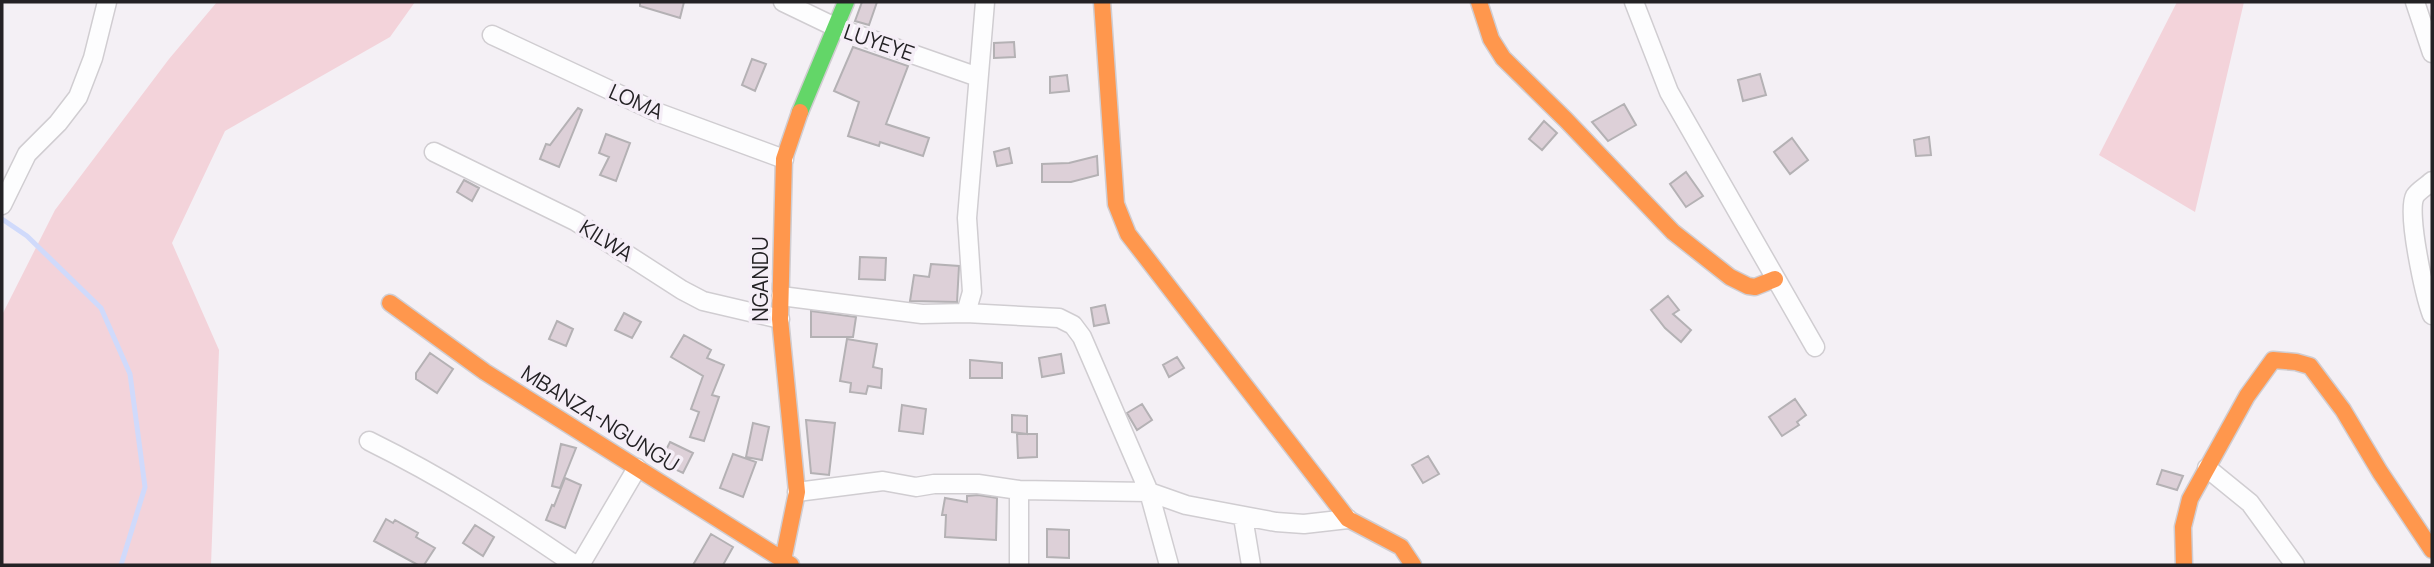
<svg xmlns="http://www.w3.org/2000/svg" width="2434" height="567" font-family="Manrope,sans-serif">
	<rect width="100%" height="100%" fill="#f4f0f5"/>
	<path fill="#f3d3da" d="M217,2H415L390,37L225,131L172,243L219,350L211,565H2V315L55,210L169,59Z
		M2177,2H2244L2195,212L2099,155Z"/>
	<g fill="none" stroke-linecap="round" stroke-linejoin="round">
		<path stroke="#d0dafb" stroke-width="5" d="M2,219L27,236L101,308L130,374L145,487L121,565"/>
	</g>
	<path fill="#ddd0d8" stroke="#b4b1b4" stroke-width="2" d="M640,2H684L680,18L640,6Z
		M862,2H877L869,25L855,21Z
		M1014,42L1015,57L994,58V43Z
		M853,47L908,66L886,124L929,138L923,156L880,142L879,146L848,136L859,102L834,91Z
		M752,59L766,64L755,91L742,85Z
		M1760,74L1766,95L1743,101L1738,80Z
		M1067,75L1069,91L1050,93V77Z
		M1624,104L1636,125L1608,141L1592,122Z
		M578,108L582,110L559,167L540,159L546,144L550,145Z
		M1544,121L1557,133L1542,150L1529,139Z
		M606,134L630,143L616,181L600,175L609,157L599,153Z
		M1929,137L1931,155L1916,156L1914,140Z
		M1792,138L1808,160L1790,174L1774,152Z
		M1009,148L1012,163L997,166L994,152Z
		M1097,156L1098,175L1071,182H1042V164L1069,163Z
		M1686,172L1703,196L1686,207L1670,184Z
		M464,180L479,188L472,201L457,192Z
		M860,257L886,258L885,280L859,279Z
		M931,264L959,266L957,302L910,301L914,275L929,277Z
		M1668,296L1679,310L1673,314L1691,330L1681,342L1665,328L1651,310Z
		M1105,305L1109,323L1094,326L1091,308Z
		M811,311L856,317L853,337H811Z
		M624,313L641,322L632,338L615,330Z
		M557,321L573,329L566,346L549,339Z
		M684,335L711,350L707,358L724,365L712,395L719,397L704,441L690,437L699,412L691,409L703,376L671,357Z
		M847,339L877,344L873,367L882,369L881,388L868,386L866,394L850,392L851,383L840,381Z
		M430,353L453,369L437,393L416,379V373Z
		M1061,354L1064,373L1042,377L1039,358Z
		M1177,357L1184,368L1169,377L1163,365Z
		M970,360L1002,363V378H970Z
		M1795,399L1806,415L1797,422L1799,425L1782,436L1769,417Z
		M1142,404L1152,420L1137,430L1127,413Z
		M902,405L926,409L923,434L899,431Z
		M1012,415L1027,416V434L1012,432Z
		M806,420L835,423L829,475L811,473Z
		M753,423L769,427L762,460L746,457Z
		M1017,434H1037V457L1018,458Z
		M670,442L693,453L683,473L660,462Z
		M561,444L576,448L560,488L552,486Z
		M733,454L756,462L743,497L720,488Z
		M1428,456L1439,474L1423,483L1412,465Z
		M2162,470L2183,476L2177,490L2157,484Z
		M565,478L581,485L565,528L546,520L552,505L554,506Z
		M978,495L997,498L996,540L945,537L946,515H942L945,498L967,502V496Z
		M386,519L393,523L395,520L418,533L416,537L435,548L424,565H418L374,541Z
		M475,525L494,537L483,556L463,543Z
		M1047,529L1069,530V558L1047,557Z
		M711,534L733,547L723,565H693Z"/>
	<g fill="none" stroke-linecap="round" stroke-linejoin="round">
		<defs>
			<path id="street" d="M783,2L835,27L978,77
				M1634,2L1669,92L1815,347
				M2415,2L2432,53
				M492,35L659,113L784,159
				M434,152L575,221L682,290L703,301L780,319
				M2432,181C2427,186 2419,190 2415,196C2406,212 2425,296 2432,315
				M2,205L27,154L58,123L78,97L93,58L107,2
				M781,296L922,314L966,313L972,292L967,218L985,2
				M966,313L1059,318L1073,325L1082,337L1149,492L1169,565
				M369,441C444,478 507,518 575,565
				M2207,468L2250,503L2295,565
				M797,492L883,481L916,487L934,484H978L1019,490L1149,492L1186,505L1276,522L1304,524L1348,519
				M1243,517L1251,565
				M580,565L637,468
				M1019,565V490"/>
			<path id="fast" d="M800,112L846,2"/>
			<path id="slow" d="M1102,2L1116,204L1128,234L1348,519L1401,547L1413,565
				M1479,2L1491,39L1503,58L1566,120L1673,232L1730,277L1748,286L1755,287L1775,279
				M390,303L485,372L791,565
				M782,565L797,492L780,319L784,159L800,112
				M2184,565L2183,527L2190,499L2247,396L2273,360L2296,362L2310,366L2343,410L2380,472L2432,550"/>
		</defs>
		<use href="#street" stroke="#d0cdd1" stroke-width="21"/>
		<use href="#fast" stroke="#d0cdd1" stroke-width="19"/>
		<use href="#slow" stroke="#d0cdd1" stroke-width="19"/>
		<use href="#street" stroke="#fdfdfe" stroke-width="18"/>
		<use href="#fast" stroke="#63d668" stroke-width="16"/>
		<use href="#slow" stroke="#ff974d" stroke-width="16"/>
	</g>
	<g text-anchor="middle" stroke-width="7" stroke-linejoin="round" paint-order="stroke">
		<g font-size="21" fill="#242225" stroke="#f5eef7">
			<text transform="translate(879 43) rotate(19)" y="7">LUYEYE</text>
			<text transform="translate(636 102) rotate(24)" y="7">LOMA</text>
			<text transform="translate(606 241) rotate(32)" y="7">KILWA</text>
			<text transform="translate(761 279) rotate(-90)" y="7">NGANDU</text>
			<text transform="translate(600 419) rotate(32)" y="7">MBANZA-NGUNGU</text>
		</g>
	</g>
	<rect width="2434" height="567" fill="none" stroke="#242225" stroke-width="7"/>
</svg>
